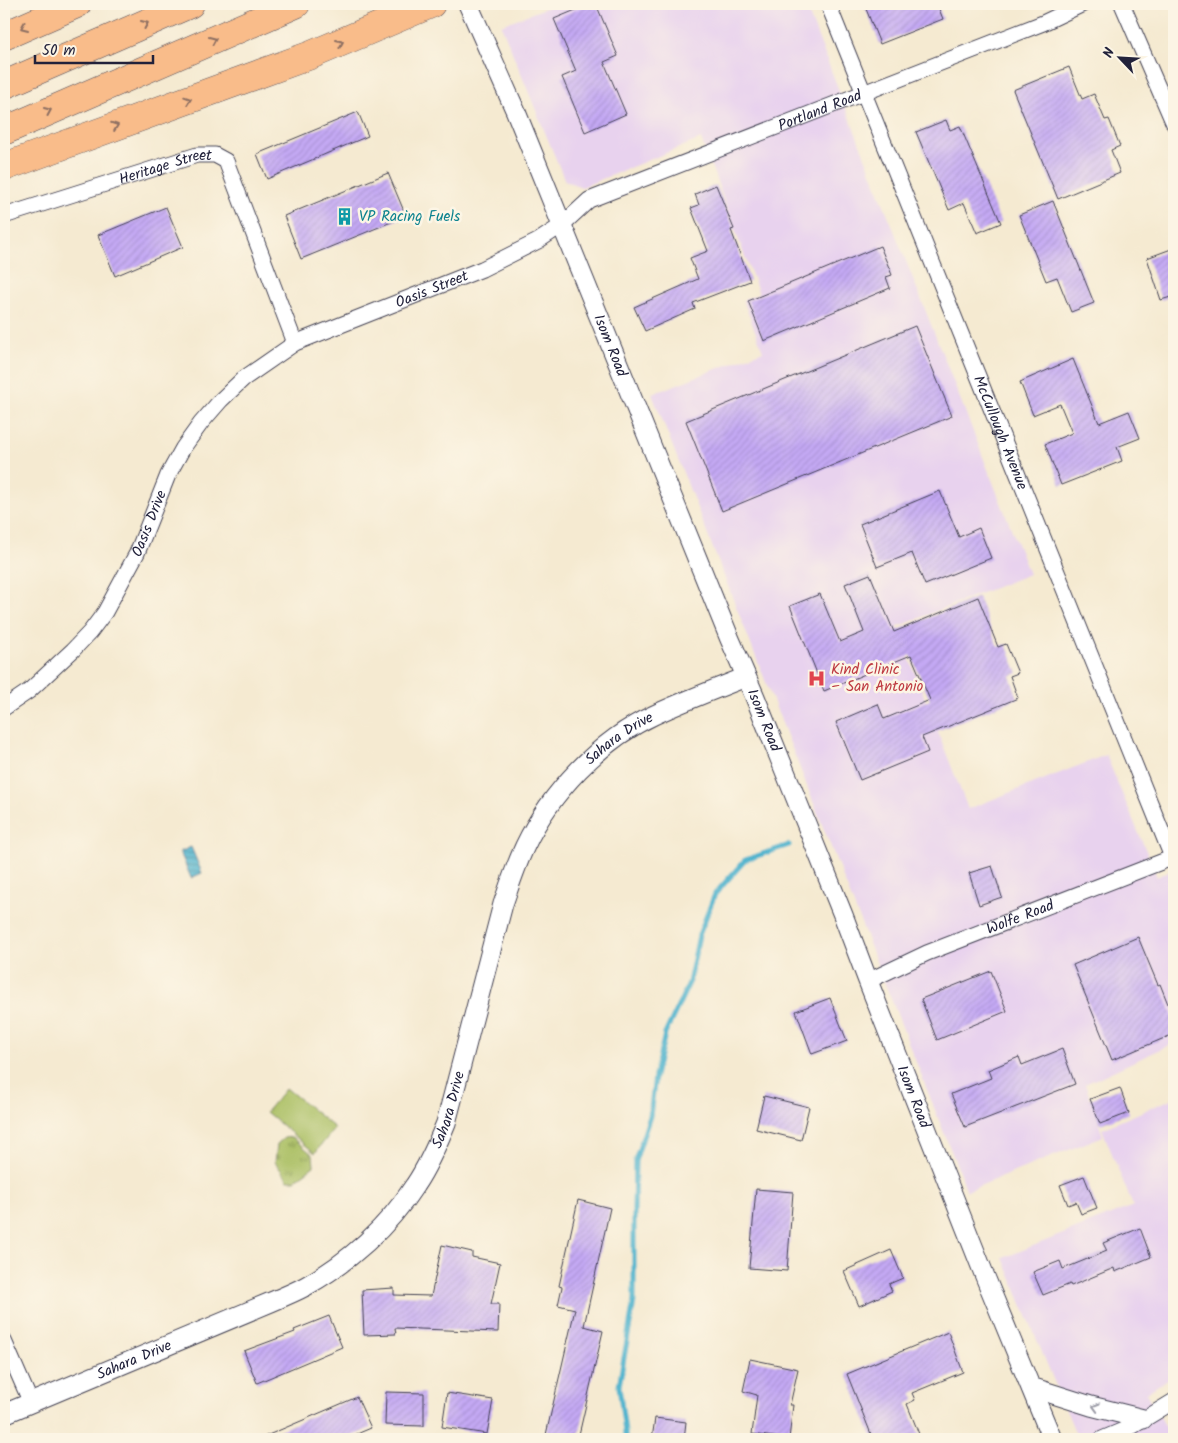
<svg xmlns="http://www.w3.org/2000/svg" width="1178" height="1443" font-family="Kalam,sans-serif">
	<defs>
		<pattern id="grass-tufts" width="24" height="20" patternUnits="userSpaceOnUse" patternTransform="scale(1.25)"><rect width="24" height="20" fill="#aabf64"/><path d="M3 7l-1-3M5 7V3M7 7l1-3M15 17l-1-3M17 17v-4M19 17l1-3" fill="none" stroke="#8a9b54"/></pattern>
		<pattern id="water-rules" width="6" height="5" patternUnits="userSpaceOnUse" patternTransform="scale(1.25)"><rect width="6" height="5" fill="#4fb3ce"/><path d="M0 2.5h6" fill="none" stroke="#4191a8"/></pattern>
		<pattern id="building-hatch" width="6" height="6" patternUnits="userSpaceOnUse" patternTransform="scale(1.25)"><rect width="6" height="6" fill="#c4a9f4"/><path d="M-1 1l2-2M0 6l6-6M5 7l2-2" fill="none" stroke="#a891d2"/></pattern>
	</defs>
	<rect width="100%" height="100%" fill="#fcf5e5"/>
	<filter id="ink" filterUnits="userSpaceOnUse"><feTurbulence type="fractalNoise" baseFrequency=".02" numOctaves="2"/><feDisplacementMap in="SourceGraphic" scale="10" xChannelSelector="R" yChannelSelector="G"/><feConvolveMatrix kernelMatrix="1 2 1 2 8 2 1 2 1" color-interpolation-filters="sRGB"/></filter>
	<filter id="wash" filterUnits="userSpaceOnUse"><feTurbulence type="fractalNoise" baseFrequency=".0096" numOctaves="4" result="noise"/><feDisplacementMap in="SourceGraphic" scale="20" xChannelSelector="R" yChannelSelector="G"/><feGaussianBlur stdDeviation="1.12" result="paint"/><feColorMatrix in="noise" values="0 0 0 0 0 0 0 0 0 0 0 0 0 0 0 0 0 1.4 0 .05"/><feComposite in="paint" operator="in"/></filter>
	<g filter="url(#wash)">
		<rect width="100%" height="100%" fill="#f5ead1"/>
		<path fill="#e8d2ee" d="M556,4H805L1029,574L897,627L968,809L1106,755L1157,877L1174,868V1043L1085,1084L1103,1136L967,1191L652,394L763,351L743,300L759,294L701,139L582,187L565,181L501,25Z
			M1174,1098V1375L1146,1393L1173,1439H1078L1003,1258L1133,1206L1102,1129Z"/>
		<path fill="url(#grass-tufts)" stroke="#667050" d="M292,1137L313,1155L314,1166L295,1180H288L275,1162L277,1144L284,1138Z"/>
		<path fill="#aabf64" stroke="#667050" d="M286,1088L335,1128L315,1153L266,1112Z"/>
		<path fill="url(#water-rules)" stroke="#386a84" d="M191,847L202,873L191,878L180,852Z"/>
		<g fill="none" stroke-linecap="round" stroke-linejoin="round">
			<path stroke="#4fb3ce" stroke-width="5" d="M625,1439V1432L619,1386L634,1301V1212L635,1161L650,1116L655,1076L665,1034L689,983L699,935L715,894L745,860L789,845"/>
		</g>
		<g id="blocks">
			<path fill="url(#building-hatch)" d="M590,4H596L618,56L604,62L626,114L585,132L562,77L576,71L554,19Z
				M864,4H937L943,19L880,44Z
				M1069,67L1082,99L1094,94L1105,120L1109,119L1120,146L1111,150L1120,173L1058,199L1013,90Z
				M358,112L368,136L267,179L257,154Z
				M946,120L950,130L960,126L1001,223L977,233L964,203L949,210L916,132Z
				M388,173L406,216L301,259L284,216Z
				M716,185L734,229L731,230L750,281L693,303L695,309L645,331L634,307L698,279L690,258L708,251L691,208L699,205L695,194Z
				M1053,201L1094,303L1071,312L1057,277L1046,281L1019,215Z
				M166,207L183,247L115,276L98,235Z
				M880,246L892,275L886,277L890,288L764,341L748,301Z
				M1174,248V296L1161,300L1147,258Z
				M915,326L952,416L722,511L686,421Z
				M1073,359L1099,423L1129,411L1140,438L1117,447L1122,461L1061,485L1045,444L1072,433L1060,404L1033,415L1020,382Z
				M940,491L959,537L979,528L991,558L925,585L912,553L877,567L860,524Z
				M870,574L894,632L978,597L998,647L1006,644L1018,673L1010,676L1018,698L922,737L928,752L860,780L836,722L878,704L884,719L930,700L911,655L824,691L790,606L820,594L840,642L864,632L845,584Z
				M992,866L1002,897L979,905L969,873Z
				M1138,937L1158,985L1160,984L1174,1019V1034L1112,1060L1073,965Z
				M991,971L1007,1011L937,1040L921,999Z
				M830,998L847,1041L812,1054L796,1011Z
				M1062,1049L1075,1084L965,1127L951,1094L991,1078L988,1070L1019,1057L1022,1065Z
				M1120,1088L1129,1113L1100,1124L1090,1099Z
				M764,1096L809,1107L801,1140L756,1129Z
				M1084,1176L1097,1208L1081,1214L1076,1202L1068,1205L1060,1185Z
				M756,1189L793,1192L787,1271L749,1268Z
				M578,1200L610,1208L584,1326L603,1331L578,1439H545L575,1309L558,1305L562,1287L559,1286Z
				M1140,1228L1151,1257L1115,1272L1114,1268L1071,1286L1070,1284L1043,1295L1033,1272L1060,1261L1063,1269L1107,1251L1103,1243Z
				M442,1245L472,1252V1257L500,1263L491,1304H499L498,1332L395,1328L396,1334L364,1335L362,1290L394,1288V1295L431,1296Z
				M891,1250L903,1278L889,1284L892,1291L859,1306L844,1271Z
				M329,1316L342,1347L257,1383L244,1351L295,1332L294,1330Z
				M948,1332L963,1372L912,1393L915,1400L907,1404L921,1439H873L847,1374Z
				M750,1359L798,1369L790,1405H793L789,1439L752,1434L757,1395L743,1391Z
				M386,1392L424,1393V1426L385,1425Z
				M447,1393L493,1400L487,1434L442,1427Z
				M357,1397L371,1428L345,1439H259Z
				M655,1418L686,1422L684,1439H652Z"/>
		</g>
	</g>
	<g filter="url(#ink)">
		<use href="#blocks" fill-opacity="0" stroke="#424052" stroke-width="1"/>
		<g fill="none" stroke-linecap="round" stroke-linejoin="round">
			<defs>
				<g id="minor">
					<path id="s1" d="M828,4L1174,862"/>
					<path d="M1122,4L1174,124"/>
					<path id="s2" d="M4,216L197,155H215L226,161L295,343"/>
					<path id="s3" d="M4,708L29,691L73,650L90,632L105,612L137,553L168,475L183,448L201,423L221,400L243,379L295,343L482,269L538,241L562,225L589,200L1043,23L1083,4"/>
					<path id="s4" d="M868,981L927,953L1174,857"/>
					<path d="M4,1341L31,1403"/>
					<path d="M1102,1439L1133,1426L1174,1401"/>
				</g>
				<g id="tertiary">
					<path id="s5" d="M468,4L516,112L729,637L755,697L843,915L868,981L986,1279L1052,1439"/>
					<path d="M1031,1387L1091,1406L1143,1419"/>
					<path id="s6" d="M4,1414L271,1302C283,1297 295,1292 306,1286C349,1262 388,1227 415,1185C428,1166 437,1145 446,1123L503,904C510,884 516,865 525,846C550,793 600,740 654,715C684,701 715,689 746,677"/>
				</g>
				<path id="motorway" d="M4,36L77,4
					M4,85L190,4
					M4,131L296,4
					M4,167L311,55L431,4"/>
			</defs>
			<use href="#minor" stroke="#424052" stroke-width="17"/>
			<use href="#tertiary" stroke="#424052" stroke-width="21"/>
			<use href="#motorway" stroke="#424052" stroke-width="29"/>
			<use href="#minor" stroke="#fff" stroke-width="15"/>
			<use href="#tertiary" stroke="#fff" stroke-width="19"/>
			<use href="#motorway" stroke="#f9bc8a" stroke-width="28"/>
		</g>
		<defs><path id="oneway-chevron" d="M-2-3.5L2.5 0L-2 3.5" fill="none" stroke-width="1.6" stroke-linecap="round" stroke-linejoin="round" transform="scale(1.25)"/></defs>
		<g stroke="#8e6f62">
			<use href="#oneway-chevron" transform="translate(145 24) rotate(-24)"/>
			<use href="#oneway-chevron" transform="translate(24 27) rotate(156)"/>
			<use href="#oneway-chevron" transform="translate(213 40) rotate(-24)"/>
			<use href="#oneway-chevron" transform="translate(340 43) rotate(-23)"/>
			<use href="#oneway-chevron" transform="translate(188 100) rotate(-19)"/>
			<use href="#oneway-chevron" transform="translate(48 111) rotate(-24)"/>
			<use href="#oneway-chevron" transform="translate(115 126) rotate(-20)"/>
		</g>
		<use stroke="#9c9ca7" href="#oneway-chevron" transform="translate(1096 1407) rotate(-164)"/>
	</g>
	<defs>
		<symbol id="building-bare" viewBox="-9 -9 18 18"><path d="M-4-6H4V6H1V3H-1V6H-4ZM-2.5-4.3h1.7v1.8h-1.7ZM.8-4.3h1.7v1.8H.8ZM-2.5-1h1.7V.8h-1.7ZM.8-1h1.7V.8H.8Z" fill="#0f9aa8" stroke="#fcf5e5" stroke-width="2.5" paint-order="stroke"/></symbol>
		<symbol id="hospital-bare" viewBox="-9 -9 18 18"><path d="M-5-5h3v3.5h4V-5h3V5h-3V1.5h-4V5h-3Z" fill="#e0444e" stroke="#fcf5e5" stroke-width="2.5" paint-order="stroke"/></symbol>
	</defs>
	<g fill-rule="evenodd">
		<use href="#building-bare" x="332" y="204" width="25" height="25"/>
		<use href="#hospital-bare" x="804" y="666" width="25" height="25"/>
	</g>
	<g text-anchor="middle" stroke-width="5" stroke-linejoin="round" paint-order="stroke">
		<g font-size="15" fill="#22223b" stroke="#fcf5e5">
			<text dy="5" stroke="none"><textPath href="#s3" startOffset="1054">Portland Road</textPath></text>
			<text dy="5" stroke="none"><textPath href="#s2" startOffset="169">Heritage Street</textPath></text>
			<text dy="5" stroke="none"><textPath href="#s3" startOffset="624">Oasis Street</textPath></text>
			<text dy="5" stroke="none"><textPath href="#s5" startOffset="370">Isom Road</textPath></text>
			<text dy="5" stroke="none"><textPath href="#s1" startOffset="462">McCullough Avenue</textPath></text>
			<text dy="5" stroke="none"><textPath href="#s3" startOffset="239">Oasis Drive</textPath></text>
			<text dy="5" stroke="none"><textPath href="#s5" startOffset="775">Isom Road</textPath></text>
			<text dy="5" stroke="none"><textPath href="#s6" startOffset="981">Sahara Drive</textPath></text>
			<text dy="5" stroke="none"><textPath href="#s4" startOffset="165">Wolfe Road</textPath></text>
			<text dy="5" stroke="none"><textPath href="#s5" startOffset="1180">Isom Road</textPath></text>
			<text dy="5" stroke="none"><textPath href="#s6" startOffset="561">Sahara Drive</textPath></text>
			<text dy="5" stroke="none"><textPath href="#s6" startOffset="141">Sahara Drive</textPath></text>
		</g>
		<g font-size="15" fill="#0d838f" stroke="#fcf5e5" text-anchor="start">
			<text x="359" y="221">VP Racing Fuels</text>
		</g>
		<g font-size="15" fill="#be3a42" stroke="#fcf5e5" text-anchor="start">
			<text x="831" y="674">Kind Clinic<tspan x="831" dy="17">– San Antonio</tspan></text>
		</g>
	</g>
	<rect width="1178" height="1443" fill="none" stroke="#fcf5e5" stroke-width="20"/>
	<g transform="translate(1120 58) rotate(295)" stroke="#fcf5e5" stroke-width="4" paint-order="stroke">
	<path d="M0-4L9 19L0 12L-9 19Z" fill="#22223b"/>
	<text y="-8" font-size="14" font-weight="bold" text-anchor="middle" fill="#22223b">N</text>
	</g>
	<path d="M35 55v8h118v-8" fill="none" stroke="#22223b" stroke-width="2.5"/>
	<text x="42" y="55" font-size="15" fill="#22223b" stroke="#fcf5e5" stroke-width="4" paint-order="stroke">50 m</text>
</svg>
